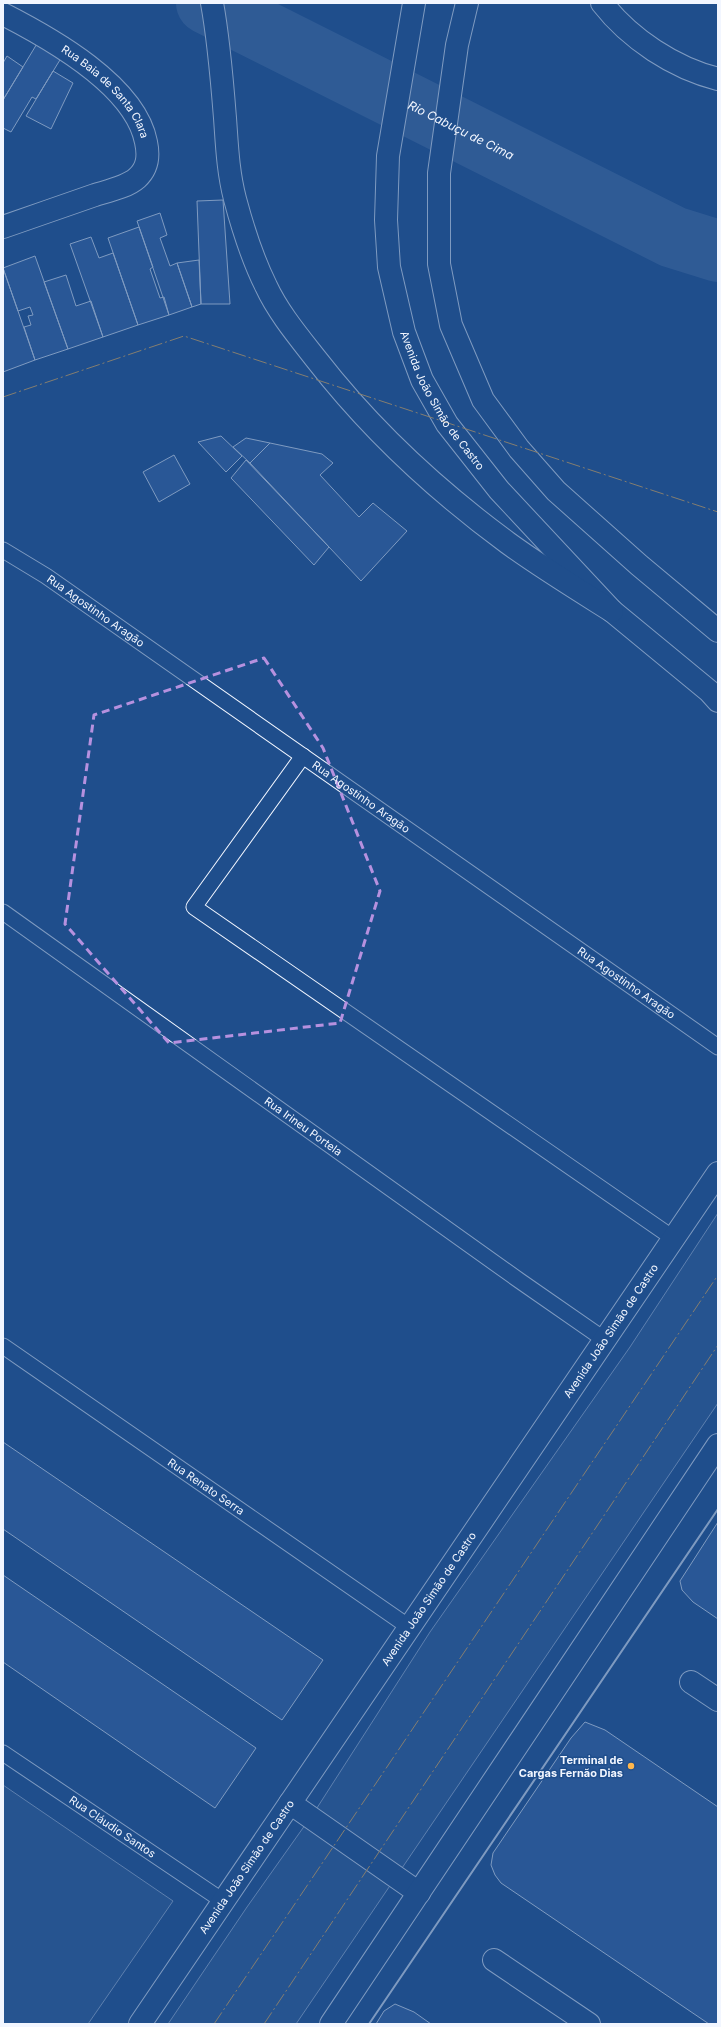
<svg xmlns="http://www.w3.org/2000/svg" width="721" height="2027" font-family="Inter,sans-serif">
	<rect width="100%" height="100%" fill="#1f4e8c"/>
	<path fill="#305b95" stroke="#a8bbd7" d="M718,1213V1403L296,2024H168L247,1907L315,1811L430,1632L630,1347Z
		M3,1785L173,1901L88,2024H3Z"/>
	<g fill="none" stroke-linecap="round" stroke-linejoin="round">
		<path stroke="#446ba0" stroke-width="62" id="s1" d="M207,3L673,237L718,251"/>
	</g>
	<path fill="#3563a3" stroke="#f2f6ff" d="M38,42L63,55L36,99L32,97L11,132L3,128V100Z
		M7,56L23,67L3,100V63Z
		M53,71L73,83L51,129L26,116Z
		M223,200L230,304H201L197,201Z
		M160,213L167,235L160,238L170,266L177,263L192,307L169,315L137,221Z
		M139,227L153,267L150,269L160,298L164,297L169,315L138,325L108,238Z
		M91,237L99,258L113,253L138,325L103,337L70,244Z
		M35,256L68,349L35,360L24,327L31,325L28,316L33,315L30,307L18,311L3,268Z
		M199,260L201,304L192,307L177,263Z
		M3,268L35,360L3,372Z
		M66,275L76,306L91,301L103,337L68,349L44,282Z
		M221,436L242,456L226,472L198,442Z
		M246,438L270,443L250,463L233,447Z
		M270,443L322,454L333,463L320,475L359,517L373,503L407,531L361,581L250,463Z
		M174,455L190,484L159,502L143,472Z
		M246,460L329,547L314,565L231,478Z
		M3,1442L323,1660L282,1720L3,1529Z
		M718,1522V1619L693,1602L682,1590L680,1581Z
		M3,1575L256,1748L215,1808L3,1662Z
		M585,1722L605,1730L718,1807V2024H709L501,1883L495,1875L491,1865L493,1853L571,1738Z
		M395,2004L414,2012L431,2024H376L384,2011Z"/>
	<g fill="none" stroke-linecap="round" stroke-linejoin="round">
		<defs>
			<g id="service">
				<path id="s2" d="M3,550L46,576L718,1047"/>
				<path d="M303,756L194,907L673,1238"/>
				<path id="s3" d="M3,912L520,1281L605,1340"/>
				<path id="s4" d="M3,1346L409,1627"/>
				<path id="s5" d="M3,1753L223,1901"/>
			</g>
			<g id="minor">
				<path id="s6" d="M3,14C50,38 135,85 146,142C149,156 148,168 137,178C127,187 108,191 95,195C64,206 34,216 3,227"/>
				<path d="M691,1682L718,1700"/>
				<path d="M494,1960L589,2024"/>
			</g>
			<g id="secondary">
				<path id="s7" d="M414,3L388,156L386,220L389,267L404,332L422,380L447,424L499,490L612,611L709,691L718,701"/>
				<path d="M467,3L457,45L439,173V264L451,325L483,400L519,449L556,491L639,565L718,631"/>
				<path d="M290,1803L419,1893"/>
				<path id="s8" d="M140,2024L718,1173"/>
				<path d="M331,2024L718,1445"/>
			</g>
			<path id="trunk" d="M212,3C219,41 222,80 225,118C227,146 228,172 235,199C243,229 252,258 266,286C278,312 298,336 316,359C371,430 436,490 508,543C541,567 577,589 612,611
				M602,3C630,39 674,68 718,79"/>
		</defs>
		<use href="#service" stroke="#f2f6ff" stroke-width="17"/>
		<use href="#minor" stroke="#f2f6ff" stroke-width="24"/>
		<use href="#secondary" stroke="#f2f6ff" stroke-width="24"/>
		<use href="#trunk" stroke="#f2f6ff" stroke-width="24"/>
		<use href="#service" stroke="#1f4e8c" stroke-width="15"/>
		<use href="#minor" stroke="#1f4e8c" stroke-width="22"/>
		<use href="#secondary" stroke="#1f4e8c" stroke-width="22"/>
		<use href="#trunk" stroke="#1f4e8c" stroke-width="22"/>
		<path stroke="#f2f6ff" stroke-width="2" d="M369,2024L718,1509"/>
		<path stroke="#ffb74d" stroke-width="1" stroke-dasharray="14 3 2 3" stroke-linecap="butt" d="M3,397L184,336L718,512
			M214,2024L718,1275
			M264,2024L718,1345"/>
	</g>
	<path d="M0 0H721V2027H0ZM264,658L323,748L380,891L340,1023L169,1043L65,924L94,715Z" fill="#1f4e8c" fill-opacity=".55" fill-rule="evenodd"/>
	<path fill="none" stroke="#b691df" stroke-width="3" stroke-dasharray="8 5" stroke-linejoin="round" d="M264,658L323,748L380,891L340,1023L169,1043L65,924L94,715Z"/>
	<circle fill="#ffb74d" stroke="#1f4e8c" stroke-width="1.5" cx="631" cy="1766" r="4"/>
	<g text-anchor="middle" stroke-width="3" stroke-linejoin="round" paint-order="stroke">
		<g font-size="11" fill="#f2f6ff" stroke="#1f4e8c">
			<text dy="4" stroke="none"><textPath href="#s6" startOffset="131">Rua Baia de Santa Clara</textPath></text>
			<text dy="4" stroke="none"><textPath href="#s7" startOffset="412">Avenida João Simão de Castro</textPath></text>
			<text dy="4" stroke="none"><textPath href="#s2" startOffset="111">Rua Agostinho Aragão</textPath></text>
			<text dy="4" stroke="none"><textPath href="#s2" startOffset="435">Rua Agostinho Aragão</textPath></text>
			<text dy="4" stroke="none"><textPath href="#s2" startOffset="759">Rua Agostinho Aragão</textPath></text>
			<text dy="4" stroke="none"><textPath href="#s3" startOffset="369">Rua Irineu Portela</textPath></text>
			<text dy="4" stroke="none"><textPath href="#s8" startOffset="838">Avenida João Simão de Castro</textPath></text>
			<text dy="4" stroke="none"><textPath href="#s4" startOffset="247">Rua Renato Serra</textPath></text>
			<text dy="4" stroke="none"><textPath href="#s8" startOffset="514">Avenida João Simão de Castro</textPath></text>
			<text dy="4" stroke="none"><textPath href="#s5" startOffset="132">Rua Cláudio Santos</textPath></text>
			<text dy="4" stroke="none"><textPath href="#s8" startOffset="190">Avenida João Simão de Castro</textPath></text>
		</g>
		<g font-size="11" font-weight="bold" fill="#f2f6ff" stroke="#1f4e8c" text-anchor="end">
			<text x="623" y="1764">Terminal de<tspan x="623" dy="13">Cargas Fernão Dias</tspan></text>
		</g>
		<g font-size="12" font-style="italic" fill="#f2f6ff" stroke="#1f4e8c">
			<text dy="4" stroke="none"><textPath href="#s1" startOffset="284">Rio Cabuçu de Cima</textPath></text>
		</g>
	</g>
	<rect width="721" height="2027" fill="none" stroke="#f2f6ff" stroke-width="8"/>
</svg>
